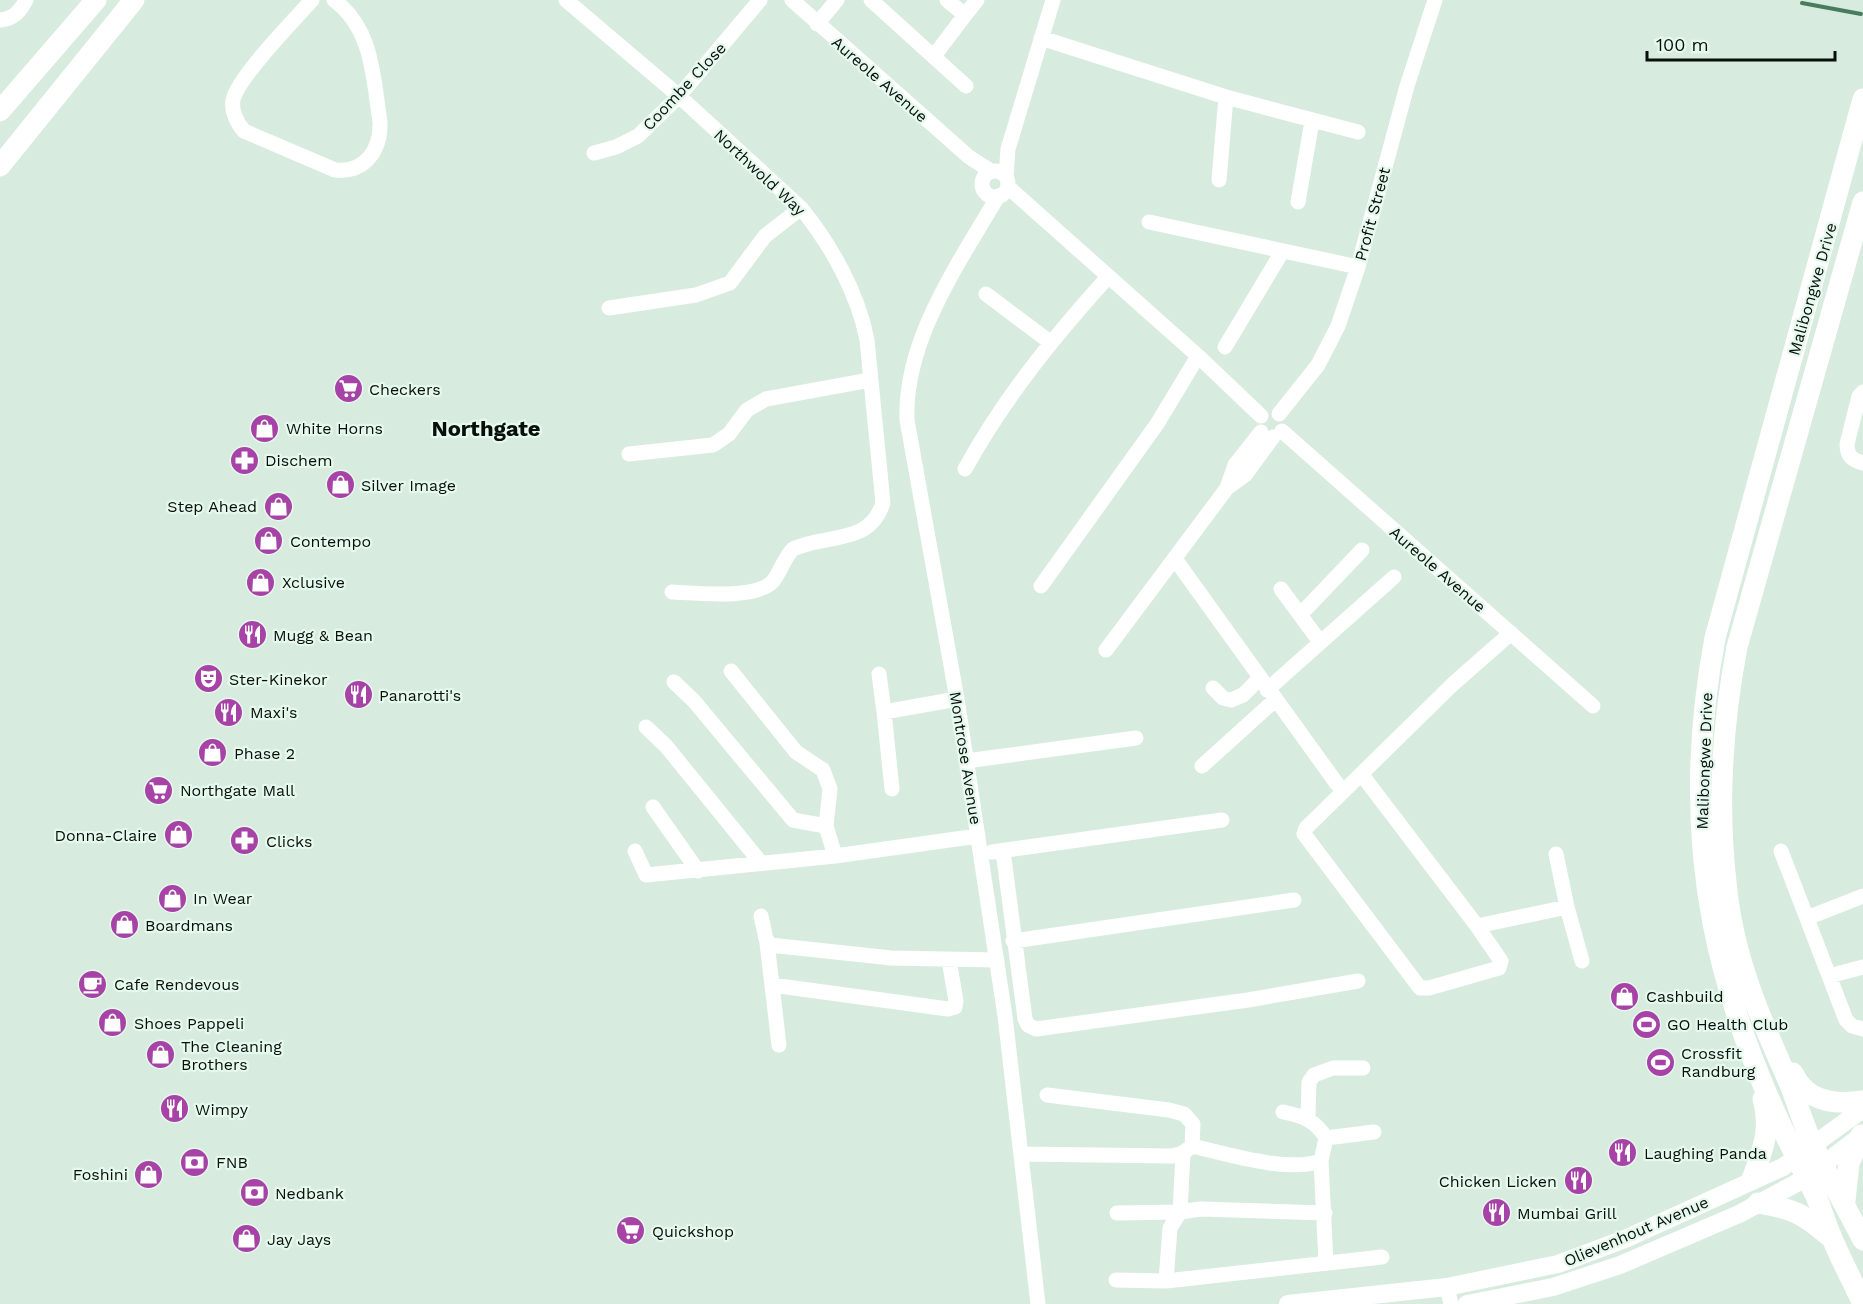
<svg xmlns="http://www.w3.org/2000/svg" width="1863" height="1304" font-family="'Work Sans',sans-serif">
	<rect width="100%" height="100%" fill="#d8ebdf"/>
	<g fill="none" stroke-linecap="round" stroke-linejoin="round">
		<path stroke="#497c5f" stroke-width="4" d="M1802,3L1861,14"/>
		<path stroke="#fff" stroke-width="15" d="M312,0C295,19 237,78 233,100C231,111 237,123 244,131L335,170C365,173 381,150 380,122C373,77 373,29 334,0
			M566,0L679,96L801,208C831,245 858,293 867,340L883,503C869,546 827,533 793,549C784,558 781,571 773,581C757,600 695,593 672,592
			M792,0L969,157L991,171
			M871,0L966,86
			M965,15L977,0
			M0,20C13,19 20,12 26,0
			M817,24L837,0
			M1041,38L1226,97L1358,132
			M934,56L965,15L947,0
			M594,153L616,147L638,136L679,96L760,0
			M982 184a13 13 0 1 1 26 0a13 13 0 1 1-26 0Z
			M1006,177L1008,149L1053,0
			M1219,180L1226,97
			M1008,187L1198,356L1261,416
			M998,196C959,263 904,340 907,420L957,699L1005,1016L1038,1304
			M1298,202L1312,121
			M1149,222L1358,267
			M986,294L1050,342
			M609,308L696,295L730,283L765,236L801,208
			M1225,347L1282,252
			M1863,392L1859,396L1847,444C1847,456 1852,460 1863,463
			M1279,414L1318,365L1338,326L1358,267L1407,86L1435,0
			M1282,431L1593,706
			M1261,432L1235,465L1227,488L1245,475L1273,437
			M629,454L713,445L729,434L747,410L766,399L870,380
			M965,469C1004,398 1053,338 1107,278
			M1175,559L1337,784
			M1041,586L1157,424L1198,356
			M1281,589L1320,642
			M1300,615L1362,550
			M1106,650L1227,488
			M731,671L796,752L823,770L830,789L826,826
			M879,674L884,712L957,699
			M674,682L694,701L793,820L826,826L835,856
			M1213,688L1223,698L1231,700L1243,695L1259,679
			M1267,690L1394,577
			M884,712L892,789
			M646,727L666,746L761,863
			M966,761L1136,738
			M1202,766L1275,700
			M1362,775L1477,926L1501,961L1499,968L1429,988H1420L1304,834L1306,828L1453,684L1511,633
			M653,807L698,871
			M635,851L646,875L835,856L978,836
			M1003,851L1025,1019L1028,1025L1036,1029L1248,1000L1358,981
			M1781,851L1846,1020L1852,1026L1863,1029
			M992,852L1222,820
			M1567,907L1582,961
			M761,916L766,939L770,945L891,958L997,960
			M1807,918L1863,896
			M1477,926L1567,907L1556,854
			M1013,941L1294,900
			M767,943L779,1045
			M1829,976L1863,967
			M772,985L948,1009L955,1007L956,1001L949,960
			M1308,1117L1309,1082L1314,1075L1333,1068H1363
			M1326,1138L1374,1132
			M1192,1146C1227,1154 1287,1173 1321,1161L1326,1138C1315,1120 1303,1116 1283,1112
			M1021,1154L1172,1156L1183,1153L1192,1146L1193,1124L1184,1114L1169,1110L1047,1095
			M1321,1161L1326,1263
			M1117,1213L1180,1212L1183,1153
			M1116,1280L1166,1281L1382,1257
			M1166,1281L1170,1228L1180,1212L1200,1209L1325,1213
			M1447,1287L1451,1304"/>
		<path stroke="#fff" stroke-width="18" d="M1288,1304L1447,1287L1558,1264L1625,1239L1783,1167L1863,1109
			M1467,1304L1553,1287L1620,1265L1739,1214L1806,1178L1863,1134"/>
		<path stroke="#fff" stroke-width="21" d="M1863,99L1715,638C1676,847 1716,1006 1814,1192C1821,1206 1825,1223 1832,1238C1841,1260 1853,1282 1863,1304
			M0,111L96,0
			M0,166L134,0
			M1863,202L1737,647C1722,726 1717,811 1727,891C1734,958 1761,1020 1788,1080C1796,1098 1801,1118 1809,1136C1825,1171 1845,1205 1863,1240
			M1793,1073C1806,1102 1834,1105 1863,1101
			M1752,1179C1762,1152 1772,1129 1763,1099
			M1845,1201L1849,1163L1861,1135
			M1758,1203C1794,1209 1802,1213 1829,1236"/>
	</g>
	<defs>
		<symbol id="supermarket-disc" viewBox="-11 -11 22 22"><circle r="9.5" fill="#a742a7" stroke="#e5f9ec"/><path d="M-6-5.5h2.5l.6 2H6L4.5 2H-2.5L-4.4-4H-6ZM-1.5 3.2a1.3 1.3 0 1 0 .1 0ZM3 3.2a1.3 1.3 0 1 0 .1 0Z" fill="#fff"/></symbol>
		<symbol id="shop-disc" viewBox="-11 -11 22 22"><circle r="9.5" fill="#a742a7" stroke="#e5f9ec"/><path d="M-5-2.5h2.3a2.7 3.5 0 0 1 5.4 0H5L5.5 6h-11ZM-1.5-2.5h3a1.5 2.3 0 0 0-3 0Z" fill="#fff"/></symbol>
		<symbol id="pharmacy-disc" viewBox="-11 -11 22 22"><circle r="9.5" fill="#a742a7" stroke="#e5f9ec"/><path d="M-2-6h4v4h4v4h-4v4h-4v-4h-4v-4h4Z" fill="#fff"/></symbol>
		<symbol id="restaurant-disc" viewBox="-11 -11 22 22"><circle r="9.5" fill="#a742a7" stroke="#e5f9ec"/><path d="M-5-6h1v4h1v-4h1v4h1v-4h1v5L-1.5 .5V6h-2V.5L-5-1ZM5-6V6H3V1.5H1.5Q1.5-4 5-6Z" fill="#fff"/></symbol>
		<symbol id="theatre-disc" viewBox="-11 -11 22 22"><circle r="9.5" fill="#a742a7" stroke="#e5f9ec"/><path d="M-5-5.5Q0-4 5-5.5V0Q5 5 0 6Q-5 5-5 0ZM-3.3-2.5H-1v1.5H-3.3ZM1-2.5H3.3v1.5H1ZM-2.8 1Q0 5.5 2.8 1Z" fill="#fff"/></symbol>
		<symbol id="cafe-disc" viewBox="-11 -11 22 22"><circle r="9.5" fill="#a742a7" stroke="#e5f9ec"/><path d="M-5.5-4.5H6V0H3Q3 3.5 0 3.5H-2.5Q-5.5 3.5-5.5 0ZM3-3.2v2h1.7v-2ZM-6 4.5H4V6H-6Z" fill="#fff"/></symbol>
		<symbol id="stadium-disc" viewBox="-11 -11 22 22"><circle r="9.5" fill="#a742a7" stroke="#e5f9ec"/><path d="M0-5a6.5 5 0 1 0 0 10a6.5 5 0 1 0 0-10ZM-3.5-1.8h7v3.6h-7Z" fill="#fff"/></symbol>
		<symbol id="bank-disc" viewBox="-11 -11 22 22"><circle r="9.5" fill="#a742a7" stroke="#e5f9ec"/><path d="M-6-4H6V4H-6ZM0-2.3a2.3 2.3 0 1 0 0 4.6a2.3 2.3 0 1 0 0-4.6Z" fill="#fff"/></symbol>
	</defs>
	<g fill-rule="evenodd">
		<use href="#supermarket-disc" x="332" y="372" width="33" height="33"/>
		<use href="#shop-disc" x="248" y="412" width="33" height="33"/>
		<use href="#pharmacy-disc" x="228" y="444" width="33" height="33"/>
		<use href="#shop-disc" x="324" y="468" width="33" height="33"/>
		<use href="#shop-disc" x="262" y="490" width="33" height="33"/>
		<use href="#shop-disc" x="252" y="524" width="33" height="33"/>
		<use href="#shop-disc" x="244" y="566" width="33" height="33"/>
		<use href="#restaurant-disc" x="236" y="618" width="33" height="33"/>
		<use href="#theatre-disc" x="192" y="662" width="33" height="33"/>
		<use href="#restaurant-disc" x="342" y="678" width="33" height="33"/>
		<use href="#restaurant-disc" x="212" y="696" width="33" height="33"/>
		<use href="#shop-disc" x="196" y="736" width="33" height="33"/>
		<use href="#supermarket-disc" x="142" y="774" width="33" height="33"/>
		<use href="#shop-disc" x="162" y="818" width="33" height="33"/>
		<use href="#pharmacy-disc" x="228" y="824" width="33" height="33"/>
		<use href="#shop-disc" x="156" y="882" width="33" height="33"/>
		<use href="#shop-disc" x="108" y="908" width="33" height="33"/>
		<use href="#cafe-disc" x="76" y="968" width="33" height="33"/>
		<use href="#shop-disc" x="1608" y="980" width="33" height="33"/>
		<use href="#shop-disc" x="96" y="1006" width="33" height="33"/>
		<use href="#stadium-disc" x="1630" y="1008" width="33" height="33"/>
		<use href="#shop-disc" x="144" y="1038" width="33" height="33"/>
		<use href="#stadium-disc" x="1644" y="1046" width="33" height="33"/>
		<use href="#restaurant-disc" x="158" y="1092" width="33" height="33"/>
		<use href="#restaurant-disc" x="1606" y="1136" width="33" height="33"/>
		<use href="#bank-disc" x="178" y="1146" width="33" height="33"/>
		<use href="#shop-disc" x="132" y="1158" width="33" height="33"/>
		<use href="#restaurant-disc" x="1562" y="1164" width="33" height="33"/>
		<use href="#bank-disc" x="238" y="1176" width="33" height="33"/>
		<use href="#restaurant-disc" x="1480" y="1196" width="33" height="33"/>
		<use href="#supermarket-disc" x="614" y="1214" width="33" height="33"/>
		<use href="#shop-disc" x="230" y="1222" width="33" height="33"/>
	</g>
	<g text-anchor="middle" stroke-width="4.5" stroke-linejoin="round" paint-order="stroke">
		<g font-size="16" fill="#09100c" stroke="#e5f9ec">
			<text transform="translate(880 79) rotate(41)" y="6">Aureole Avenue</text>
			<text transform="translate(684 86) rotate(-47)" y="6">Coombe Close</text>
			<text transform="translate(760 172) rotate(43)" y="6">Northwold Way</text>
			<text transform="translate(1372 214) rotate(-75)" y="6">Profit Street</text>
			<text transform="translate(1812 289) rotate(-74)" y="6">Malibongwe Drive</text>
			<text transform="translate(1438 569) rotate(41)" y="6">Aureole Avenue</text>
			<text transform="translate(966 758) rotate(81)" y="6">Montrose Avenue</text>
			<text transform="translate(1704 761) rotate(-88)" y="6">Malibongwe Drive</text>
			<text transform="translate(1636 1231) rotate(-23)" y="6">Olievenhout Avenue</text>
		</g>
		<g font-size="16" fill="#09100c" stroke="#e5f9ec" text-anchor="start">
			<text x="369" y="395">Checkers</text>
			<text x="286" y="434">White Horns</text>
			<text x="265" y="466">Dischem</text>
			<text x="361" y="491">Silver Image</text>
			<text x="257" y="512" text-anchor="end">Step Ahead</text>
			<text x="290" y="547">Contempo</text>
			<text x="282" y="588">Xclusive</text>
			<text x="273" y="641">Mugg &amp; Bean</text>
			<text x="229" y="685">Ster-Kinekor</text>
			<text x="379" y="701">Panarotti's</text>
			<text x="250" y="718">Maxi's</text>
			<text x="234" y="759">Phase 2</text>
			<text x="180" y="796">Northgate Mall</text>
			<text x="157" y="841" text-anchor="end">Donna-Claire</text>
			<text x="266" y="847">Clicks</text>
			<text x="193" y="904">In Wear</text>
			<text x="145" y="931">Boardmans</text>
			<text x="114" y="990">Cafe Rendevous</text>
			<text x="1646" y="1002">Cashbuild</text>
			<text x="134" y="1029">Shoes Pappeli</text>
			<text x="1667" y="1030">GO Health Club</text>
			<text x="181" y="1052">The Cleaning<tspan x="181" dy="18">Brothers</tspan></text>
			<text x="1681" y="1059">Crossfit<tspan x="1681" dy="18">Randburg</tspan></text>
			<text x="195" y="1115">Wimpy</text>
			<text x="1644" y="1159">Laughing Panda</text>
			<text x="216" y="1168">FNB</text>
			<text x="128" y="1180" text-anchor="end">Foshini</text>
			<text x="1557" y="1187" text-anchor="end">Chicken Licken</text>
			<text x="275" y="1199">Nedbank</text>
			<text x="1517" y="1219">Mumbai Grill</text>
			<text x="652" y="1237">Quickshop</text>
			<text x="267" y="1245">Jay Jays</text>
		</g>
		<g font-size="22" font-weight="bold" fill="#09100c" stroke="#e5f9ec">
			<text x="486" y="436">Northgate</text>
		</g>
	</g>
	<path d="M1647 51v9h188v-9" fill="none" stroke="#09100c" stroke-width="3"/>
	<text x="1656" y="51" font-size="18" fill="#09100c" stroke="#e5f9ec" stroke-width="4.5" paint-order="stroke">100 m</text>
</svg>
